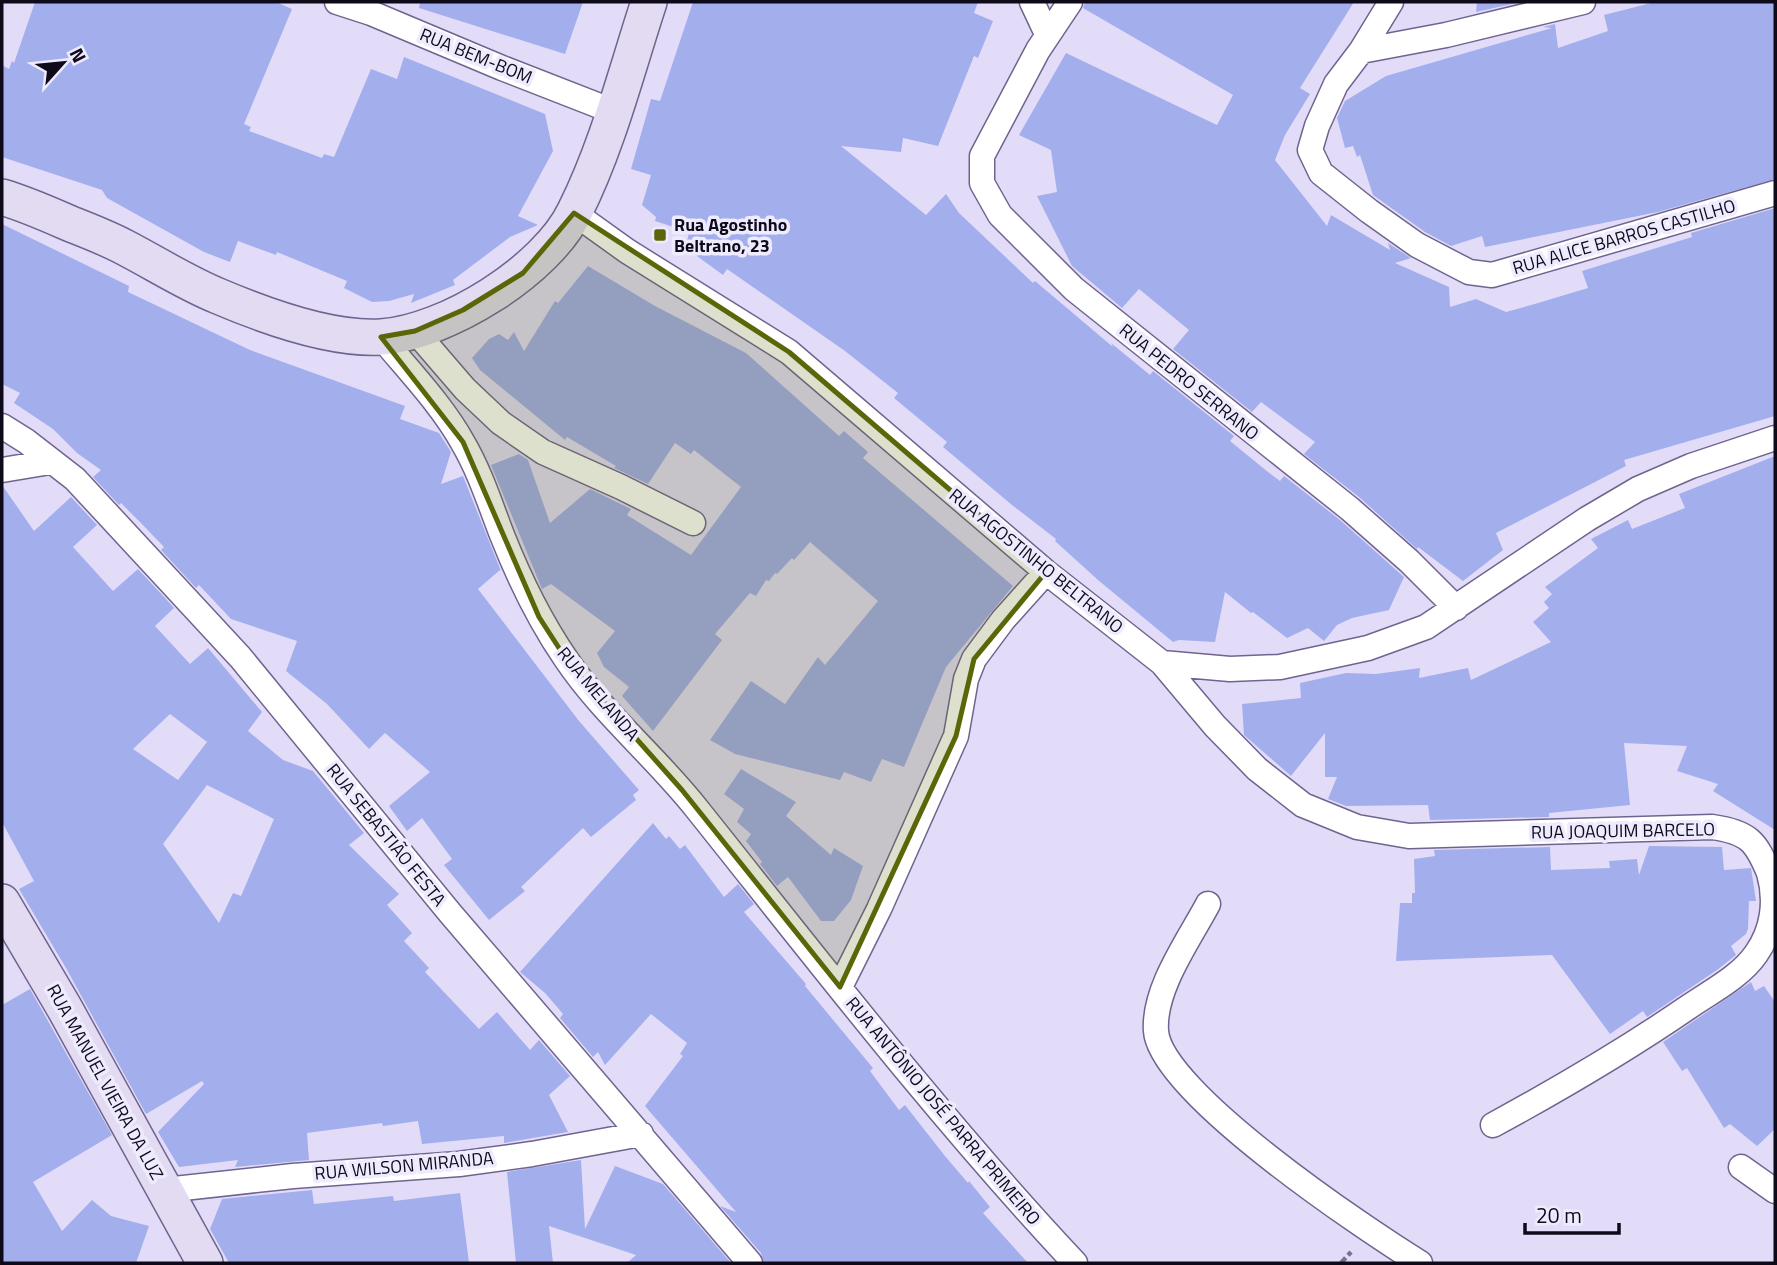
<svg xmlns="http://www.w3.org/2000/svg" width="1777" height="1265" font-family="'Titillium Web',sans-serif">
	<rect width="100%" height="100%" fill="#e3dcf9"/>
	<path fill="#a3aeed" fill-rule="evenodd" d="M35,2H276L292,9L244,124L251,127L249,131L322,158L324,154L334,157L371,69L397,79L404,57L545,114L553,151L518,216L538,225L510,237L453,280L455,285L411,303L414,294L389,301L372,302L344,288L347,281L277,252L276,255L238,241L230,262L204,252L107,198L102,190L2,157V65L9,69L12,61L14,63Z
		M420,2H583L565,54L419,8Z
		M693,2H978L974,13L993,21L978,58L974,56L938,146L903,138L901,152L841,146L926,215L946,194L959,213L1033,283L1035,281L1113,347L1111,343L1150,375L1153,371L1234,436L1230,441L1268,472L1280,481L1284,476L1340,520L1404,577L1389,610L1352,618L1337,625L1324,641L1308,628L1287,638L1253,612L1251,613L1225,592L1215,642L1179,640L1173,642L1098,580L1055,541L1056,539L1012,505L943,447L947,442L894,398L898,393L845,351L750,285L727,269L723,275L686,248L689,232L655,221L656,217L642,205L651,175L631,169L651,99L660,101Z
		M1085,2H1354L1300,88L1310,94L1285,135L1275,160L1327,226L1331,215L1390,250L1388,243L1411,258L1395,263L1449,287L1450,307L1476,299L1506,312L1538,303L1588,288L1582,271L1692,237L1691,233L1775,208V416L1624,460L1626,466L1496,533L1503,550L1463,581L1418,547L1417,549L1359,497L1304,454L1315,442L1261,402L1252,412L1173,349L1189,330L1139,289L1122,308L1072,266L1037,196L1057,192L1051,150L1019,135L1066,53L1217,125L1233,95L1083,8Z
		M1477,2H1521L1476,12Z
		M1655,2H1775V179L1658,212L1485,247L1482,236L1451,246L1425,232L1373,195L1360,155L1357,157L1353,146L1345,148L1337,118L1345,101L1386,76L1552,28L1543,27L1555,24L1558,48L1608,31L1604,15Z
		M2,224L129,286L128,292L250,350L405,406L400,419L439,433L451,452L441,484L463,476L501,571L500,570L478,589L579,721L639,790L633,795L636,800L591,837L583,828L521,887L525,891L489,920L444,865L452,859L422,818L407,831L389,806L430,772L385,733L369,749L327,704L286,671L297,641L231,619L199,585L196,588L161,550L164,547L139,521L121,503L119,505L93,477L101,470L77,453L53,429L14,403L20,393L2,384Z
		M588,266L655,306L746,353L839,436L844,431L868,452L863,458L1013,586L946,667L904,767L882,759L871,782L844,772L840,780L735,754L710,740L751,681L785,704L818,657L825,665L878,601L810,542L794,560L792,558L777,574L775,573L769,581L766,580L756,596L750,593L715,634L722,640L653,731L622,696L629,687L604,667L597,653L615,631L551,584L542,589L491,465L519,454L528,460L550,523L590,489L631,509L627,515L691,555L741,487L694,450L691,454L675,443L648,484L614,468L616,466L567,437L565,440L480,370L472,358L489,339L499,334L508,340L514,332L524,351L555,301L558,303Z
		M1775,456V830L1713,791L1718,784L1677,771L1687,746L1624,743L1630,805L1549,813V817L1430,820L1428,805L1346,806L1328,799L1337,777H1325V733L1291,776L1244,735L1242,704L1301,698L1300,683L1346,673L1376,674L1420,668L1419,678L1468,668L1471,680L1551,642L1533,622L1549,608L1544,602L1552,594L1545,587L1598,548L1591,539L1628,520L1632,529L1685,508L1679,494Z
		M2,485L34,531L71,497L97,525L73,547L113,591L138,569L166,599L174,608L155,626L190,664L208,648L262,712L248,731L283,760L313,771L364,833L349,845L399,894L387,905L412,933L404,941L429,968L425,972L479,1029L497,1012L530,1050L539,1040L570,1076L549,1095L568,1132L504,1143V1136L422,1144L418,1121L383,1126L382,1123L307,1133L309,1160L235,1167L238,1160L179,1167L158,1132L204,1084L202,1081L146,1114L66,968L19,889L34,881L2,822ZM170,714L207,742L178,780L133,749ZM207,785L274,819L241,896L233,893L219,923L163,844Z
		M741,769L796,802L786,816L831,855L834,848L863,866L851,900L834,921H821L788,877L777,886L760,864L762,862L746,841L751,834L737,822L744,809L724,794Z
		M653,823L666,839L669,836L680,849L685,845L724,897L738,884L754,904L744,912L806,984L805,986L873,1068L870,1071L899,1110L905,1105L945,1156L968,1183L969,1181L990,1207L983,1213L1028,1263H764L761,1253L720,1206L736,1212L645,1106L683,1056L680,1054L687,1043L651,1014L605,1065L598,1052L593,1057L560,1018L563,1014L545,993L520,972Z
		M1649,846L1722,847L1724,870L1751,868L1756,901H1749L1748,929L1746,934L1731,946L1736,955L1717,970L1647,1017L1643,1011L1610,1034L1552,955L1396,961L1400,903H1412V893H1415L1414,859L1435,856L1434,850L1550,847L1551,870L1610,868L1609,861L1637,859L1639,875Z
		M1751,982L1755,991L1764,986L1775,1002V1129L1757,1146L1730,1124L1724,1128L1687,1068L1682,1071L1663,1042Z
		M30,989L112,1135L33,1182L62,1231L92,1200L111,1216L149,1226L136,1263H2V1005Z
		M581,1160L585,1229L615,1166L663,1184L731,1263H627L636,1255L549,1226L553,1263H516L507,1172Z
		M312,1190L314,1204L393,1196L394,1201L460,1193L469,1263H229L210,1229L222,1199Z"/>
	<g fill="none" stroke-linecap="round" stroke-linejoin="round">
		<defs>
			<path id="street" d="M337,2L371,13L502,68L615,112
				M1032,2L1047,34
				M1070,2L1038,50L982,156V183L1000,215L1074,289L1350,509L1409,561L1456,608
				M1391,2L1361,51L1336,84L1317,126L1310,150L1321,173L1369,211L1417,245L1469,272L1492,275L1775,193
				M1361,51L1446,35L1583,2
				M574,213L627,251L789,352L1046,572L1162,663L1230,669L1280,667L1368,648L1426,627L1587,519L1638,489L1691,466L1775,438
				M415,331L465,389L501,423L543,452L621,487L693,523
				M381,337C409,371 442,405 463,443C480,472 490,504 502,535C519,578 540,621 566,659C603,714 656,757 697,809C820,963 940,1119 1075,1263
				M2,426L26,441L75,479L240,657L450,913L750,1263
				M2,470L50,462
				M1162,663L1215,726L1257,769L1303,805L1357,827L1409,836L1712,827C1748,832 1756,841 1769,873C1777,901 1773,930 1756,954C1741,976 1712,991 1690,1006C1626,1050 1561,1088 1493,1125
				M1208,904C1189,940 1153,989 1156,1031C1160,1092 1365,1229 1420,1263
				M840,987L879,909L956,736L966,679L974,659L1003,620L1046,572
				M1741,1167L1775,1191
				M165,1190L293,1176L459,1164L532,1154L641,1134"/>
			<path id="secondary" d="M2,197C26,204 48,214 71,224C89,231 107,238 124,247C155,263 186,283 218,296C265,316 330,340 381,337C446,333 547,270 575,211C608,145 626,72 649,2
				M2,902L65,1009L205,1263"/>
		</defs>
		<use href="#street" stroke="#70648f" stroke-width="27"/>
		<use href="#secondary" stroke="#70648f" stroke-width="38"/>
		<path stroke="#79738a" stroke-width="4.5" stroke-dasharray="7 3.5" stroke-linecap="butt" d="M1341,1263L1351,1252"/>
		<use href="#street" stroke="#fff" stroke-width="24"/>
		<use href="#secondary" stroke="#e2dbf2" stroke-width="35"/>
	</g>
	<path fill="#5b6609" fill-opacity="0.2" stroke="#5b6609" stroke-width="5" stroke-linejoin="round" d="M574,213L789,352L1046,572L974,659L956,736L840,987L682,790L568,662L539,617L463,442L381,337L415,331L463,310L523,273Z"/>
	<rect fill="#5b6609" stroke="#efebfe" stroke-width="2.5" x="653" y="228" width="14" height="14" rx="3.5"/>
	<g text-anchor="middle" stroke-width="7" stroke-linejoin="round" paint-order="stroke">
		<g font-size="18" fill="#0f0a1a" stroke="#efebfe">
			<text transform="translate(476 56) rotate(22)" y="6">RUA BEM-BOM</text>
			<text transform="translate(1624 237) rotate(-16)" y="6">RUA ALICE BARROS CASTILHO</text>
			<text transform="translate(1189 382) rotate(39)" y="6">RUA PEDRO SERRANO</text>
			<text transform="translate(1036 561) rotate(39)" y="6">RUA AGOSTINHO BELTRANO</text>
			<text transform="translate(598 694) rotate(50)" y="6">RUA MELANDA</text>
			<text transform="translate(1623 831) rotate(-1)" y="6">RUA JOAQUIM BARCELO</text>
			<text transform="translate(386 835) rotate(51)" y="6">RUA SEBASTIÃO FESTA</text>
			<text transform="translate(105 1082) rotate(61)" y="6">RUA MANUEL VIEIRA DA LUZ</text>
			<text transform="translate(943 1111) rotate(50)" y="6">RUA ANTÔNIO JOSÉ PARRA PRIMEIRO</text>
			<text transform="translate(404 1166) rotate(-5)" y="6">RUA WILSON MIRANDA</text>
		</g>
		<g font-size="18" font-weight="bold" fill="#0f0a1a" stroke="#efebfe" text-anchor="start">
			<text x="674" y="231">Rua Agostinho<tspan x="674" dy="21">Beltrano, 23</tspan></text>
		</g>
	</g>
	<rect width="1777" height="1265" fill="none" stroke="#0f0a1a" stroke-width="7"/>
	<g transform="translate(63 63) rotate(63)" stroke="#efebfe" stroke-width="5" paint-order="stroke">
	<path d="M0-5L12 26L0 18L-12 26Z" fill="#0f0a1a"/>
	<text y="-10" font-size="19" font-weight="bold" text-anchor="middle" fill="#0f0a1a">N</text>
	</g>
	<path d="M1525 1223v10h94v-10" fill="none" stroke="#0f0a1a" stroke-width="3.5"/>
	<text x="1536" y="1223" font-size="21" fill="#0f0a1a" stroke="#efebfe" stroke-width="5" paint-order="stroke">20 m</text>
</svg>
